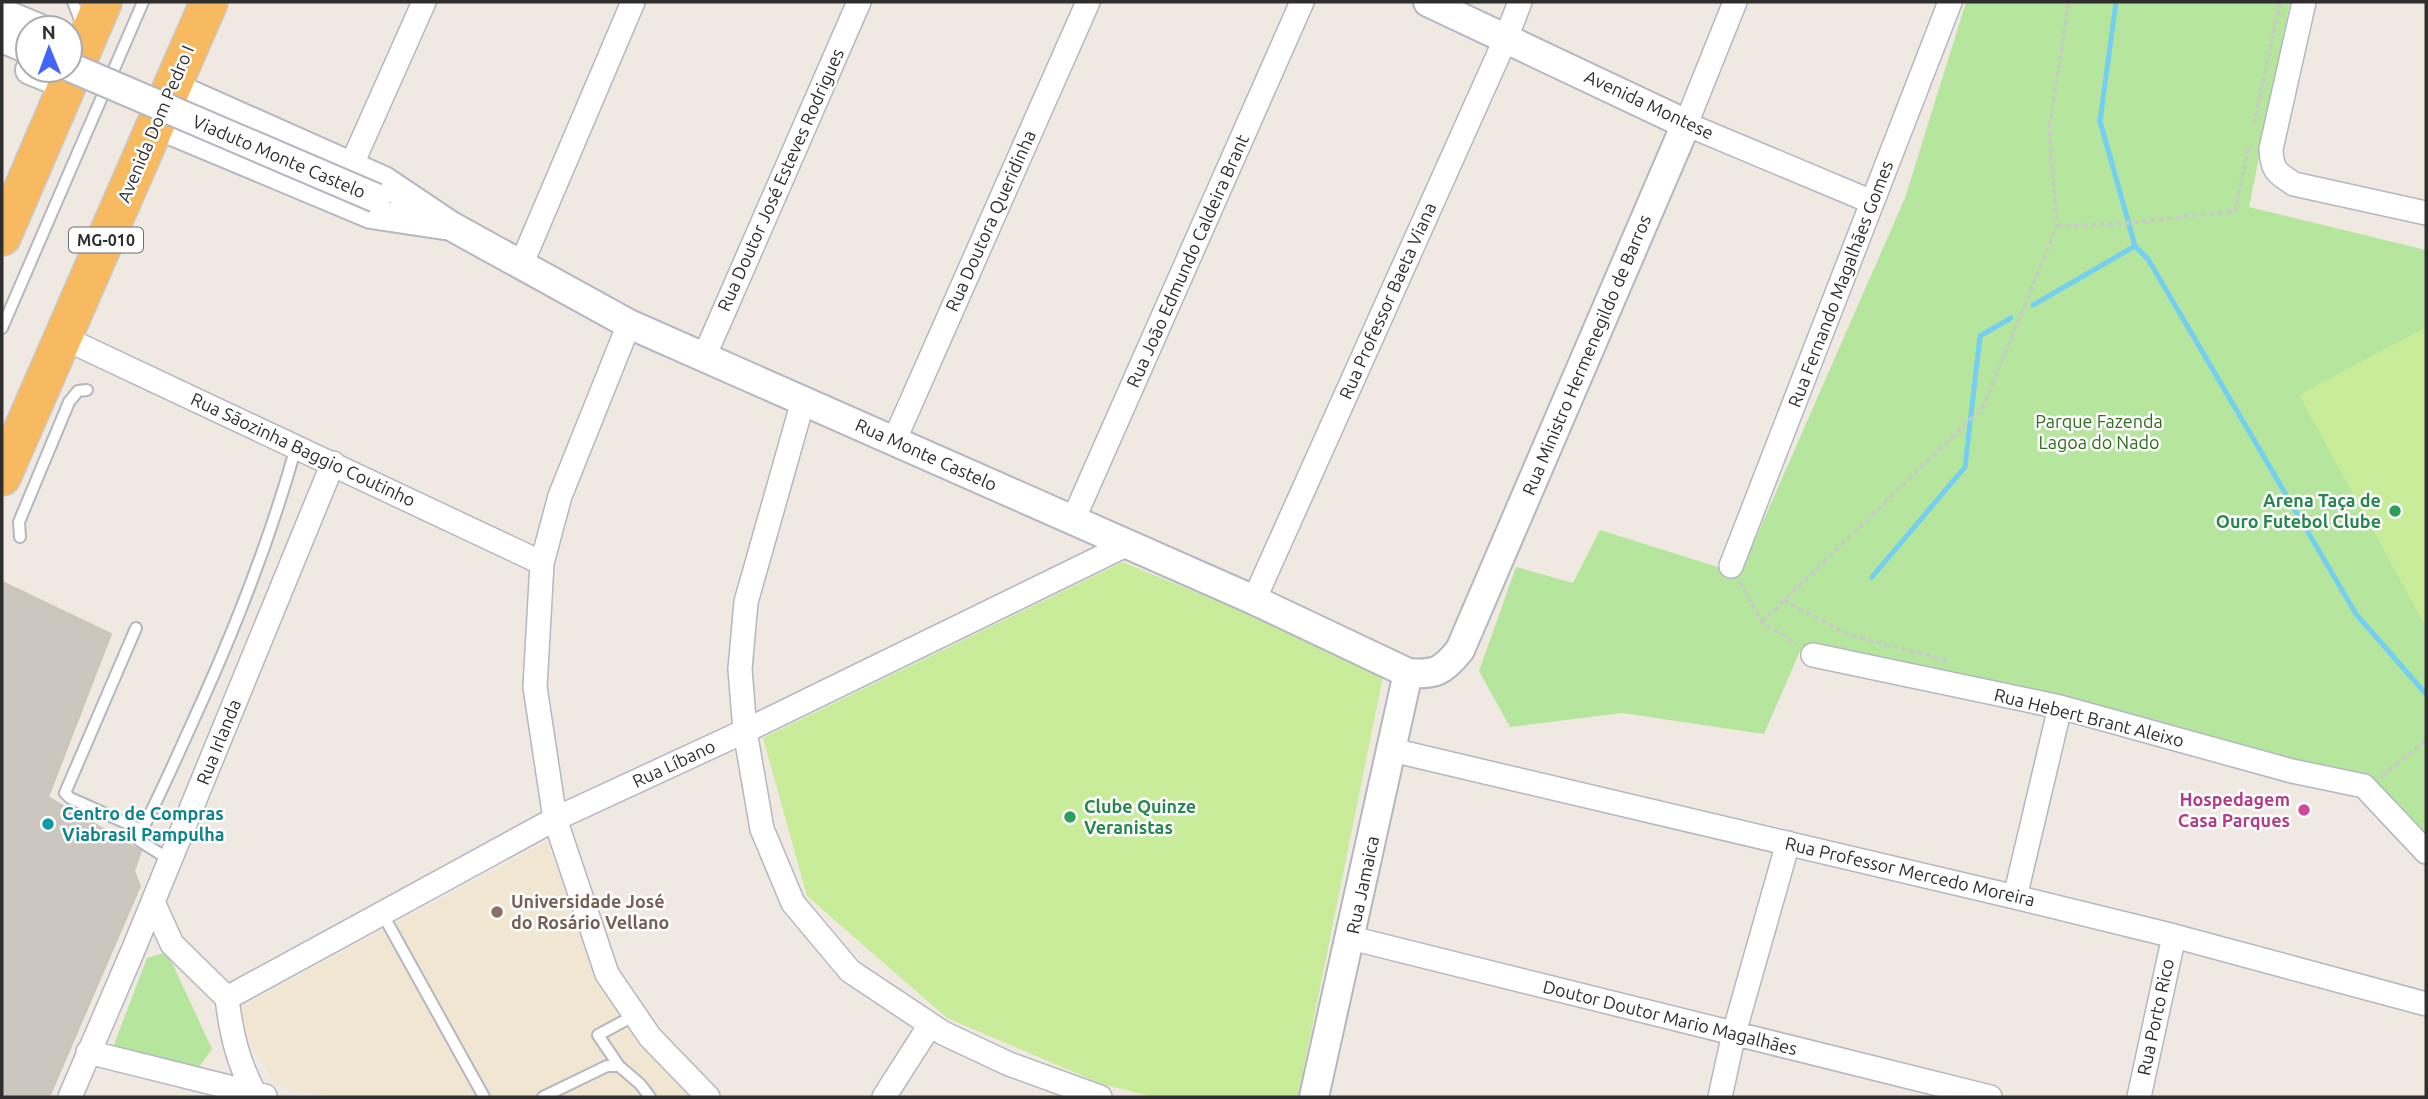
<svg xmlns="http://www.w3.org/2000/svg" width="2428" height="1099" font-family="Ubuntu,sans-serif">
	<rect width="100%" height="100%" fill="#efe9e1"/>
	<path fill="#f0e6d1" d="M546,842L607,981L693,1097H326L275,1084L232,1012Z"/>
	<path fill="#b6e59e" d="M1966,2H2290L2249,207L2426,250V837L2364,779L2062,701L1800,651L1764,734L1622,713L1510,727L1479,671L1516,567L1573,583L1600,530L1740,574L1905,198Z
		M167,952L212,1049L194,1074L110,1055L147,958Z"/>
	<path fill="#c9ec9a" d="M2426,327V627L2299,395Z
		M1123,562L1384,671L1298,1097H1153L1102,1084L947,1018L807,896L763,738Z"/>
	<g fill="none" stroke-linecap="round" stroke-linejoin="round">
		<path stroke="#75cff0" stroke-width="5" d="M2116,2L2100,121L2135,246L2148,259L2356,614L2426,694
			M2033,305L2135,246
			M1872,577L1965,467L1980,336L2011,318"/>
	</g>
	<path fill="#cbc7bf" stroke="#cbc5ba" stroke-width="2" d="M2,582L111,634L48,797L141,851L134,871L140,886L49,1097H2Z"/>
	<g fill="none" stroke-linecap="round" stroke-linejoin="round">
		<defs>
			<path id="service" d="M73,2L82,25
				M2,328L143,2
				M20,537L19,522L69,402L78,391L87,390
				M136,628L65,793L70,798L142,830
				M170,860L140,841L142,830C164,787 183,743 203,699C241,614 271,536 296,447
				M382,913L484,1097
				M619,1066L598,1035L635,1015
				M543,1097L607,1066H619L640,1084L650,1097"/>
			<path id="minor" d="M1735,2L1686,124L1872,202
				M2304,2L2271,149C2272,171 2277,173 2294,184L2426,213
				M351,166L424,2
				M521,265L633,2
				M629,324L560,496L542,563L535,687L555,819L607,974L650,1037L708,1097
				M64,338L542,563
				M704,357L859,2
				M803,401L746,602L740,669L745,731L762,829L793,903L850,971L943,1033L1009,1064L1100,1097
				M894,441L1088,2
				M1073,520L1302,2
				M1731,566L1950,2
				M1254,600L1506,38L1520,2
				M1813,655L2060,707L2292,771L2364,786L2426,852
				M1392,750L2015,897L2174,936L2426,1004
				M2015,897L2060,707
				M153,902L172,944L227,998C231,1033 238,1063 255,1094
				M1351,938L1990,1097
				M227,998L555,819L745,731L1128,544
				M88,1052L265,1096
				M70,1097L134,948L333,463
				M884,1097L930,1025
				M1720,1097L1734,1033L1788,843
				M2139,1097L2174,936"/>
			<path id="tertiary" d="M2,13L38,28
				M2,38L28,49
				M30,70L67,85
				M173,87L384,181L451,226L629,324L1254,600L1408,673C1436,675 1443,671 1460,650L1686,124L1428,2
				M156,124L371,214L444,225
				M1314,1097L1408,673"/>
			<path id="trunk" d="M2,237L103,2
				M2,477L209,2"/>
		</defs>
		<use href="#service" stroke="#b4b7c1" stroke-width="14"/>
		<use href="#minor" stroke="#b4b7c1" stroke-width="26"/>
		<use href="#tertiary" stroke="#b4b7c1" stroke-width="32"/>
		<use href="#trunk" stroke="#c9c9c9" stroke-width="40"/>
		<path stroke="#c9c9c9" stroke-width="3.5" stroke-dasharray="5 3.5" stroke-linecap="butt" d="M2254,124L2280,2
			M2057,226L2118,224L2235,211L2249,145
			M1740,582L1762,622L1796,644
			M1784,600L1847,634L1949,661
			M1762,622L1983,407L2057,226L2049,128L2069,2
			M2382,776L2426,740"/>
		<use href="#service" stroke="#fff" stroke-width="10"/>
		<use href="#minor" stroke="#fff" stroke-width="23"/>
		<use href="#tertiary" stroke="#fff" stroke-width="28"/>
		<use href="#trunk" stroke="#f8ba60" stroke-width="37"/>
		<defs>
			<path id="tertiary-bridge" d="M70,67L376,198"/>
		</defs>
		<use href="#tertiary-bridge" stroke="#b4b7c1" stroke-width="32" stroke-linecap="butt"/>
		<use href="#tertiary-bridge" stroke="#fff" stroke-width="28"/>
	</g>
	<g fill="#2e9e5b" stroke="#fff" stroke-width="2.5">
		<circle cx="2395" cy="511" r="7"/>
		<circle cx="1070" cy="817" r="7"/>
	</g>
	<circle fill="#d1479c" stroke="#fff" stroke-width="2.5" cx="2304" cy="810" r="7"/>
	<circle fill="#0f9aa8" stroke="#fff" stroke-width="2.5" cx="48" cy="824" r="7"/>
	<circle fill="#8d6e63" stroke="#fff" stroke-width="2.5" cx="497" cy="912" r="7"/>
	<g text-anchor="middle" stroke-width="5" stroke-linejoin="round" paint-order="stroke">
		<rect fill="#fff" stroke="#6d6d6d" stroke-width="2" x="69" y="227.5" width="74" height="25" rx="5"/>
		<g font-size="16" font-weight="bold" fill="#2e2e2e">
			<text x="106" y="246">MG-010</text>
		</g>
		<g font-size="18" fill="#2e2e2e" stroke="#fff">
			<text transform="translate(1649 105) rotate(25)" y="6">Avenida Montese</text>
			<text transform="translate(156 124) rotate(-67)" y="6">Avenida Dom Pedro I</text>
			<text transform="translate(279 157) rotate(23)" y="6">Viaduto Monte Castelo</text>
			<text transform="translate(781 180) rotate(-66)" y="6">Rua Doutor José Esteves Rodrigues</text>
			<text transform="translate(991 221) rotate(-66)" y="6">Rua Doutora Queridinha</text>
			<text transform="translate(1188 261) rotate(-66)" y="6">Rua João Edmundo Caldeira Brant</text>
			<text transform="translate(1841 284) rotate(-69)" y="6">Rua Fernando Magalhães Gomes</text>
			<text transform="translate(1388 301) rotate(-66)" y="6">Rua Professor Baeta Viana</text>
			<text transform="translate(1587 355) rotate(-67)" y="6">Rua Ministro Hermenegildo de Barros</text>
			<text transform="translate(303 450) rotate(25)" y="6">Rua Sãozinha Baggio Coutinho</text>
			<text transform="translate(926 455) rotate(24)" y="6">Rua Monte Castelo</text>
			<text transform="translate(2089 718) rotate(14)" y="6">Rua Hebert Brant Aleixo</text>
			<text transform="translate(219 742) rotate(-68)" y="6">Rua Irlanda</text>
			<text transform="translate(674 764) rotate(-25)" y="6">Rua Líbano</text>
			<text transform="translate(1910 872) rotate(13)" y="6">Rua Professor Mercedo Moreira</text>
			<text transform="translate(1363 885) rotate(-78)" y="6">Rua Jamaica</text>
			<text transform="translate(2156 1017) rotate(-78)" y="6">Rua Porto Rico</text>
			<text transform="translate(1670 1018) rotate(14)" y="6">Doutor Doutor Mario Magalhães</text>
		</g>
		<g font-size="18" fill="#2c6e1b" stroke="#fff">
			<text x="2099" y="428">Parque Fazenda<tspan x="2099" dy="21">Lagoa do Nado</tspan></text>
		</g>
		<g font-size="18" font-weight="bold" fill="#27864d" stroke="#fff" text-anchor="end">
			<text x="2381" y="507">Arena Taça de<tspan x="2381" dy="21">Ouro Futebol Clube</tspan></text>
			<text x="1084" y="813" text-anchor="start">Clube Quinze<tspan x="1084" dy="21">Veranistas</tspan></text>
		</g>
		<g font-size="18" font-weight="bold" fill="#b23c85" stroke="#fff" text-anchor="end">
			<text x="2290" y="806">Hospedagem<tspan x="2290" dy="21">Casa Parques</tspan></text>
		</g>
		<g font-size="18" font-weight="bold" fill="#0d838f" stroke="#fff" text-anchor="start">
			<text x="62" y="820">Centro de Compras<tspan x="62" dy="21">Viabrasil Pampulha</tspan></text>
		</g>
		<g font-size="18" font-weight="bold" fill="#785e54" stroke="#fff" text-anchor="start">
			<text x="511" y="908">Universidade José<tspan x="511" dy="21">do Rosário Vellano</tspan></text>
		</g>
	</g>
	<rect width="2428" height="1099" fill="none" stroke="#2e2e2e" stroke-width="7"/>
	<g transform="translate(49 49) rotate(359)"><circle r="33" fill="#ffffff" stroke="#ababab" stroke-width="2"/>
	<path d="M0-5L12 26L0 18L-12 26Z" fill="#4264fb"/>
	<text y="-10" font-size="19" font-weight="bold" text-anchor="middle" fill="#2e2e2e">N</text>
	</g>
</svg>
